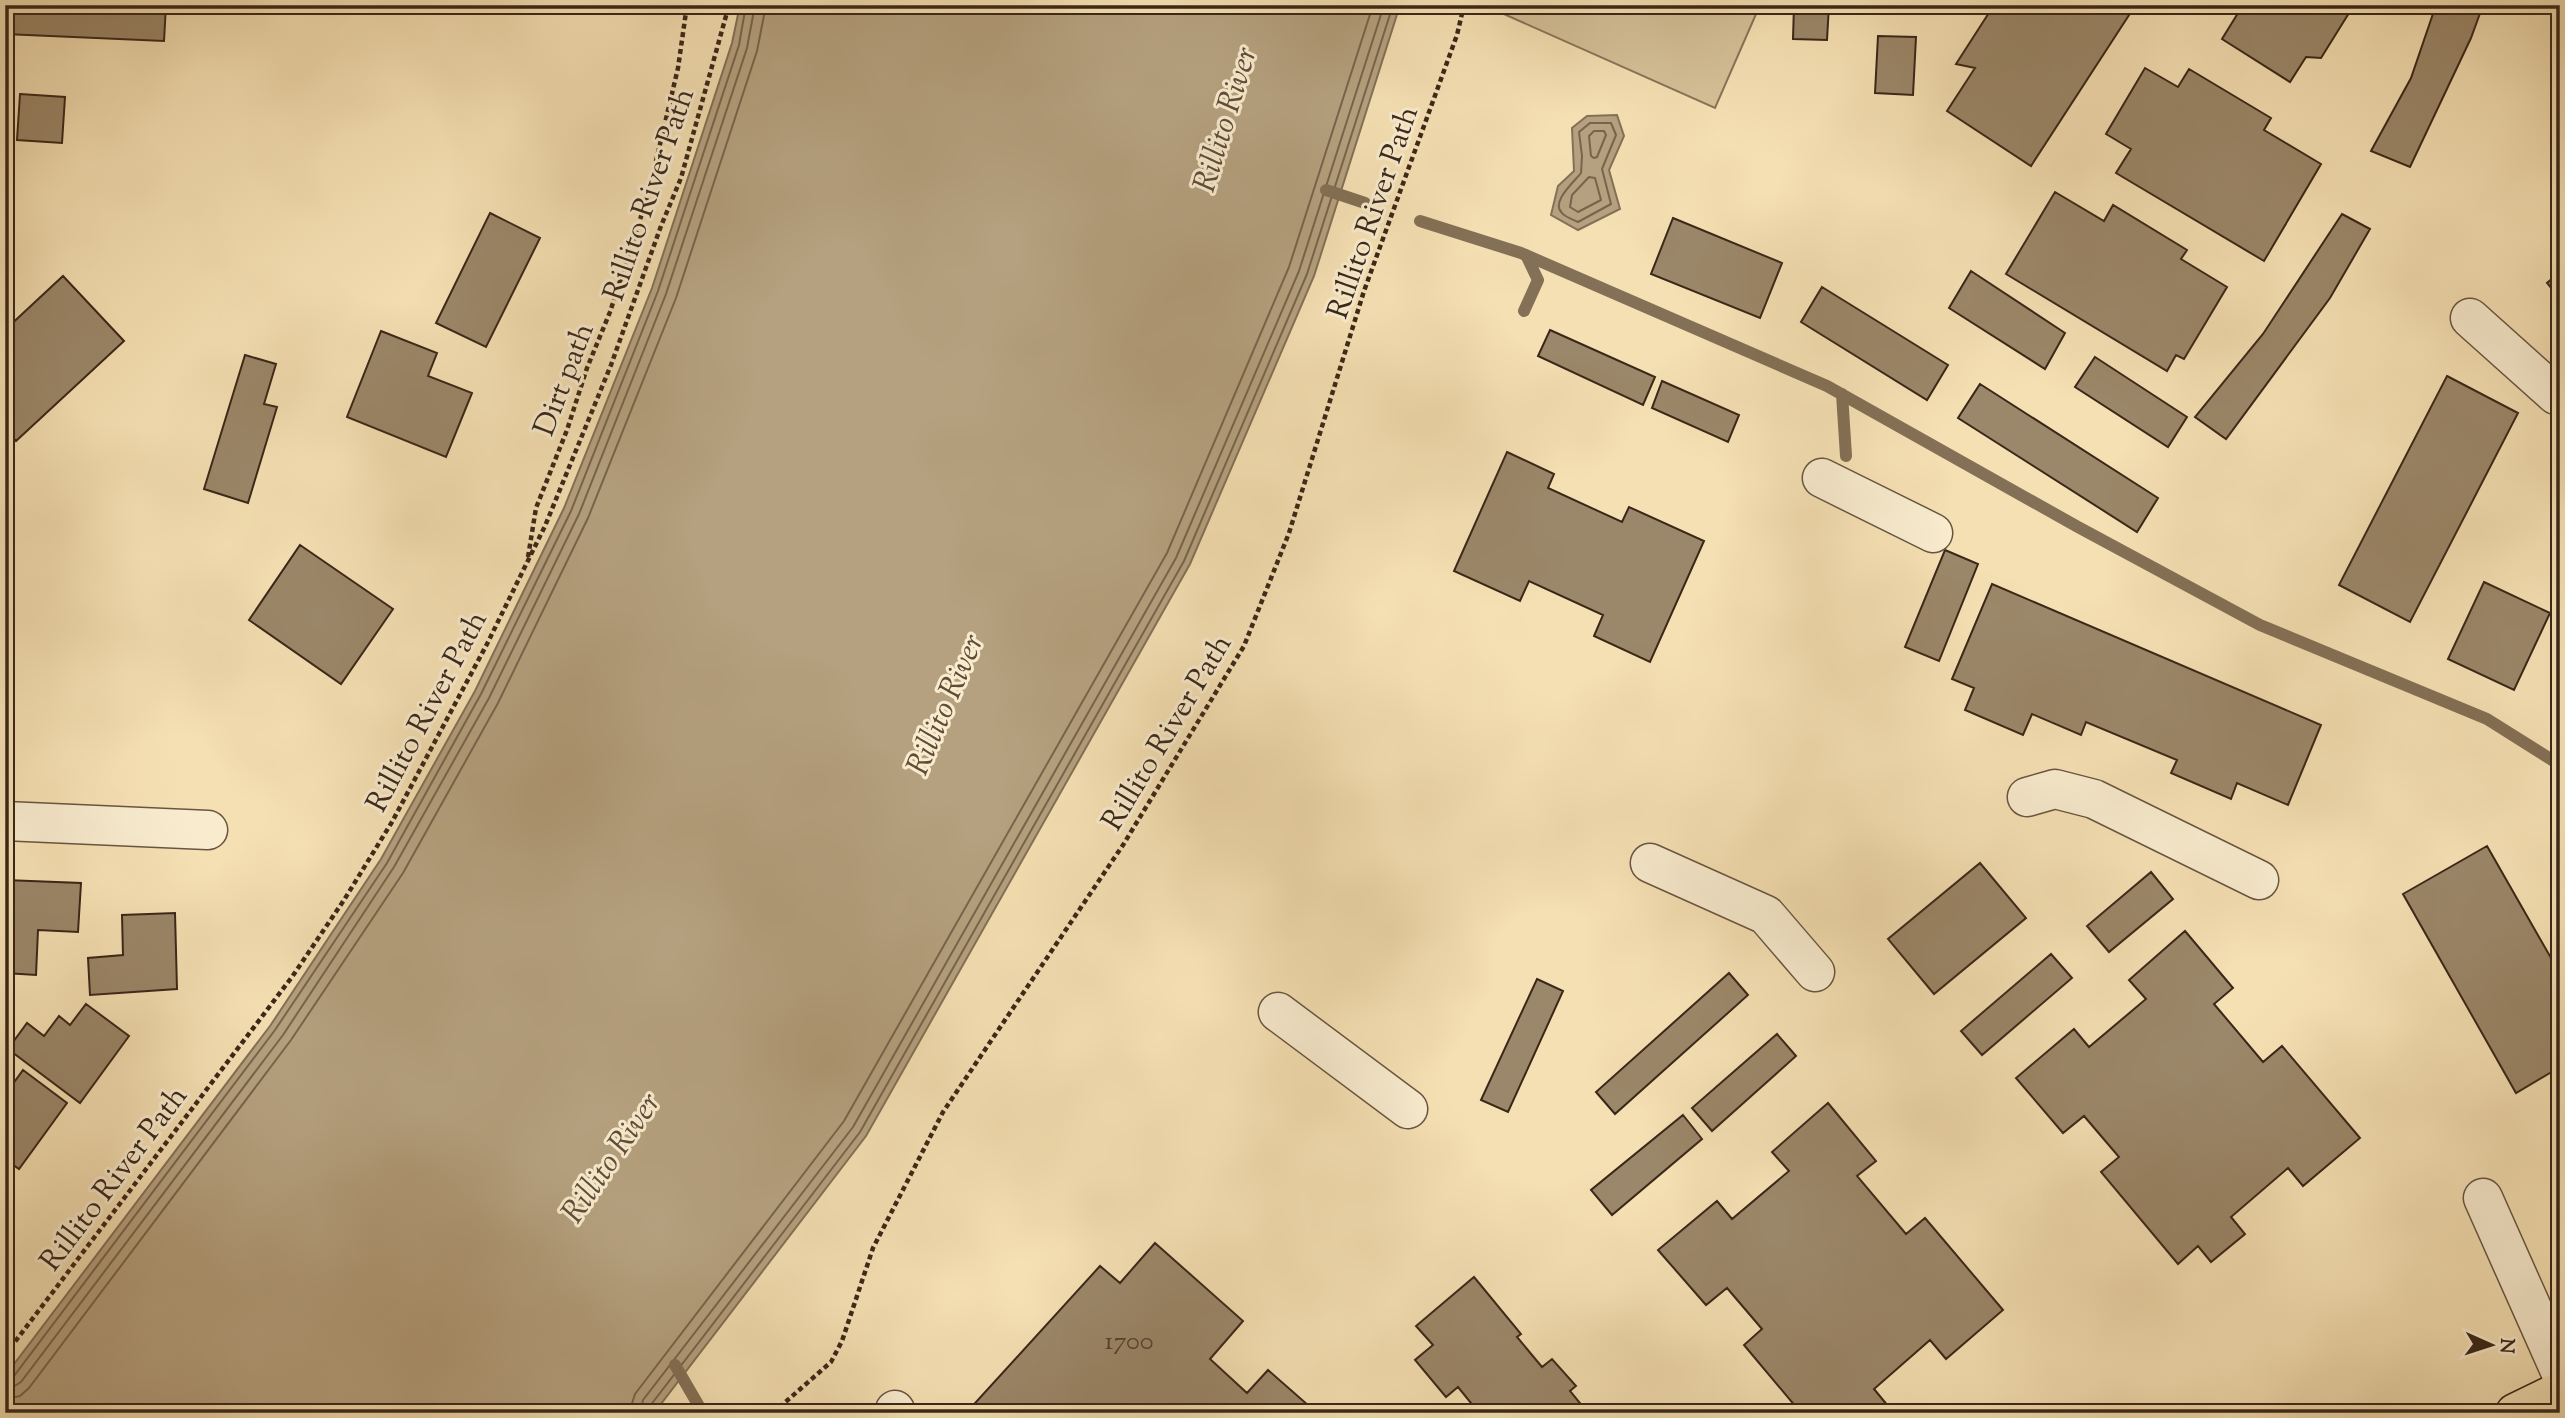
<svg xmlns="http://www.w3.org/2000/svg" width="2565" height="1418" font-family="'Sorts Mill Goudy',serif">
	<rect width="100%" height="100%" fill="#f5e0b3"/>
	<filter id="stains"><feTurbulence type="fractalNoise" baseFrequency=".00286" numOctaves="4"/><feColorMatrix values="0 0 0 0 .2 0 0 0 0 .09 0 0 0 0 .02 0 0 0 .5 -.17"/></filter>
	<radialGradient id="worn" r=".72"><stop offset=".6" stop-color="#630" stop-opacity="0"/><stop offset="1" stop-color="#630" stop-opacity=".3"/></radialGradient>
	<path fill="#d5c199" stroke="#887459" stroke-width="2" d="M1500,5H1760L1715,108L1497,11Z"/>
	<path fill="#b5a17f" stroke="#847056" stroke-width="2" d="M740,5H1400L1314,276L1190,564L866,1136L654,1413H5V1376L270,1026L381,859L475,691L564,508L652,288L732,43Z
		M1617,115L1624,136L1609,170L1620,209L1578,230L1551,215L1558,186L1574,171L1572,128L1587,116Z"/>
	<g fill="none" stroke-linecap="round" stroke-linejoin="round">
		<path stroke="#78644c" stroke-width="2" d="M1590,123H1611L1616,135L1602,169L1611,204L1578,222C1574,220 1565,217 1562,213C1550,202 1575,181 1581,173L1582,156L1579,132Z
			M1594,131H1604L1606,135L1597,157L1594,158L1591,156L1589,136Z
			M1589,177L1595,178L1601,200L1578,212L1570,207L1572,195Z
			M5,1380L14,1376L275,1030L387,863L481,694L571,511L658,291L739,45L746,5
			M5,1388L13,1387L21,1382L283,1035L394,867L489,698L579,514L666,294L747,48L755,5
			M5,1399L20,1396L29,1388L291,1040L403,873L498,703L588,518L676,298L757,51L766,5
			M629,1413L635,1394L844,1121L1167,553L1289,267L1373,5
			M640,1413L643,1400L853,1127L1176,558L1299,271L1384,5
			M649,1413L650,1406L860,1132L1184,561L1307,274L1393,5"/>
		<path stroke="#847056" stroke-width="12" d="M1326,190L1365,203
			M1420,221L1521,253L1827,386L2078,527L2260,625L2487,719L2560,765
			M1524,311L1538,280L1526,255
			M1842,394L1846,456
			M675,1365L703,1413"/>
	</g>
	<path fill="#9b8769" stroke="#3a2719" stroke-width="2" d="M5,5H166L164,41L5,34Z
		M291,5H317L316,14L290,12Z
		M1794,5H1829L1827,40L1793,39Z
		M1994,5H2121L2131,12L2031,166L1947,111L1975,68L1956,64Z
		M2243,5H2354L2321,58L2306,57L2290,82L2222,39Z
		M2436,5H2483L2471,38L2410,167L2371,151L2411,78Z
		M1878,36L1916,37L1913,95L1875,93Z
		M2145,68L2178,87L2189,69L2271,118L2264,130L2321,164L2264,261L2116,173L2131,149L2106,134Z
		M20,94L65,97L62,143L17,140Z
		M2055,192L2104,221L2113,205L2187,250L2181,259L2227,287L2184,359L2176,355L2167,371L2006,274Z
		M490,213L540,238L486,347L436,323Z
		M2342,214L2370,229L2330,298L2226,439L2195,417L2263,334Z
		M1673,218L1782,263L1760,318L1651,274Z
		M1971,271L2065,333L2045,369L1949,308Z
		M2560,272V299L2547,283Z
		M63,276L124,341L16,441L5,429V330Z
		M1822,287L1948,365L1927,400L1801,322Z
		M1550,330L1655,377L1643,405L1538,356Z
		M381,331L437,353L428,376L472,393L446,457L347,417Z
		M245,355L276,364L264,404L277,407L248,503L204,489Z
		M2095,357L2187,417L2168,447L2075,387Z
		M2447,376L2518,413L2410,622L2339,585Z
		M1662,381L1739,415L1728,442L1652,408Z
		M1980,384L2158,498L2137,532L1958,418Z
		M1507,452L1554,474L1548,488L1622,522L1629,507L1704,541L1650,662L1594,636L1603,615L1529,581L1520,601L1454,571Z
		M300,545L393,609L341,684L249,620Z
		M1945,550L1978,564L1939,661L1905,647Z
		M2484,582L2550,613L2514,690L2448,659Z
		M1992,584L2321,725L2288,805L2237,783L2231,799L2171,773L2177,760L2086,722L2081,735L2032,714L2023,735L1965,710L1974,688L1952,679Z
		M2487,846L2551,958L2560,953V1067L2516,1093L2403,894Z
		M1980,863L2026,918L1934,994L1888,939Z
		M2151,872L2173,899L2109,952L2087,926Z
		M5,880L81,883L78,932L38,930L36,975L5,973Z
		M175,913L177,989L90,995L88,958L123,955L122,915Z
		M2185,931L2233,988L2214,1004L2263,1062L2282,1046L2360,1138L2303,1186L2288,1168L2231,1217L2245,1234L2211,1262L2198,1246L2178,1264L2101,1172L2119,1157L2084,1116L2063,1133L2016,1078L2074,1029L2089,1047L2146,999L2129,980Z
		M2051,954L2072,978L1982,1055L1961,1031Z
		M1729,973L1748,995L1615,1114L1596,1092Z
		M1537,979L1563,991L1508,1112L1481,1100Z
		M86,1004L129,1036L80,1103L8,1049L27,1023L44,1036L59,1016L70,1025Z
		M1777,1034L1796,1056L1712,1131L1692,1108Z
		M23,1070L67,1103L19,1169L5,1159V1095Z
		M1828,1103L1876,1161L1857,1176L1906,1234L1925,1218L2003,1310L1946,1359L1930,1340L1874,1389L1888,1406L1880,1413H1801L1744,1345L1762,1329L1727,1288L1706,1305L1658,1250L1717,1201L1732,1219L1789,1171L1772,1152Z
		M1683,1115L1702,1139L1612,1215L1591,1190Z
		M1155,1243L1243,1321L1210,1359L1247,1393L1268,1370L1317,1413H966L1100,1266L1120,1283Z
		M1474,1277L1521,1334L1517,1337L1542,1367L1552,1359L1576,1386L1570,1391L1588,1413H1479L1458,1387L1446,1397L1415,1360L1433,1345L1416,1326Z"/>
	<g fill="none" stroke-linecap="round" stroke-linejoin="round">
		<defs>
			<path id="minor" d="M2470,318L2556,395
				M1822,478L1933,533
				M2027,797L2055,789L2094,799L2259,880
				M5,821L208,830
				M1650,863L1766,915L1815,972
				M1278,1012L1408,1109
				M2483,1198L2560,1371
				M894,1413L895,1410"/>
			<path id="major" d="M2515,1413L2560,1391"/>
		</defs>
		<use href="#minor" stroke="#695540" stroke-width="41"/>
		<use href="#major" stroke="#3a2719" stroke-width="41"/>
		<path stroke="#3a2719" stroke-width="4.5" stroke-dasharray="5 3.5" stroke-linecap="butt" d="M528,557L536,508L567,430L587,368L610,312L648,195L678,68L687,5
			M5,1355L292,977L344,900L392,822L487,644L545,526L611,365L661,226L681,178L729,5
			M773,1413L831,1362L842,1341L873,1248L943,1112L1123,845L1244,646L1289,533L1364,291L1457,35L1464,5"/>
		<use href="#minor" stroke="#f8ebce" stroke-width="38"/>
		<use href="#major" stroke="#f5e0b3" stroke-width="38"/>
	</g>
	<g text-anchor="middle" stroke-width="6" stroke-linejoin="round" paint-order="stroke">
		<g font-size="26" fill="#523f2d">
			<text x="1129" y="1349">1700</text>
		</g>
		<g font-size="30" fill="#3a2719" stroke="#f8ebce">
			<text transform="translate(648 194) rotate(-71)" y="10">Rillito River Path</text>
			<text transform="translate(1372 212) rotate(-71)" y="10">Rillito River Path</text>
			<text transform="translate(563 379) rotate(-69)" y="10">Dirt path</text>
			<text transform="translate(426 711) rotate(-62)" y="10">Rillito River Path</text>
			<text transform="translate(1166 732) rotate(-59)" y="10">Rillito River Path</text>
			<text transform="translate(113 1178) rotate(-53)" y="10">Rillito River Path</text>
		</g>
		<g font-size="32" font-style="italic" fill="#5f4c38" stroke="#f8ebce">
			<text transform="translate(1224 119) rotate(-73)" y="11">Rillito River</text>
			<text transform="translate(944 704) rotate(-67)" y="11">Rillito River</text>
			<text transform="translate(610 1157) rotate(-56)" y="11">Rillito River</text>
		</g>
	</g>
	<rect width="2565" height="1418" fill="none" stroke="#f5e0b3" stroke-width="28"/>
	<rect x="7" y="7" width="2551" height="1404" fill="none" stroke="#3a2719" stroke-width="3.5"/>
	<rect x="14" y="14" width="2537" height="1390" fill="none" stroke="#3a2719" stroke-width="2"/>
	<g transform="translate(2491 1345) rotate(93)" stroke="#f8ebce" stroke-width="5" paint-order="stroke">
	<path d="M0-5L12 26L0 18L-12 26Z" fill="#3a2719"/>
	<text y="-10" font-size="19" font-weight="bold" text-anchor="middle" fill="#3a2719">N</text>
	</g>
	<rect width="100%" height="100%" filter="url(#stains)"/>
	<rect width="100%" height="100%" fill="url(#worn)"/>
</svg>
